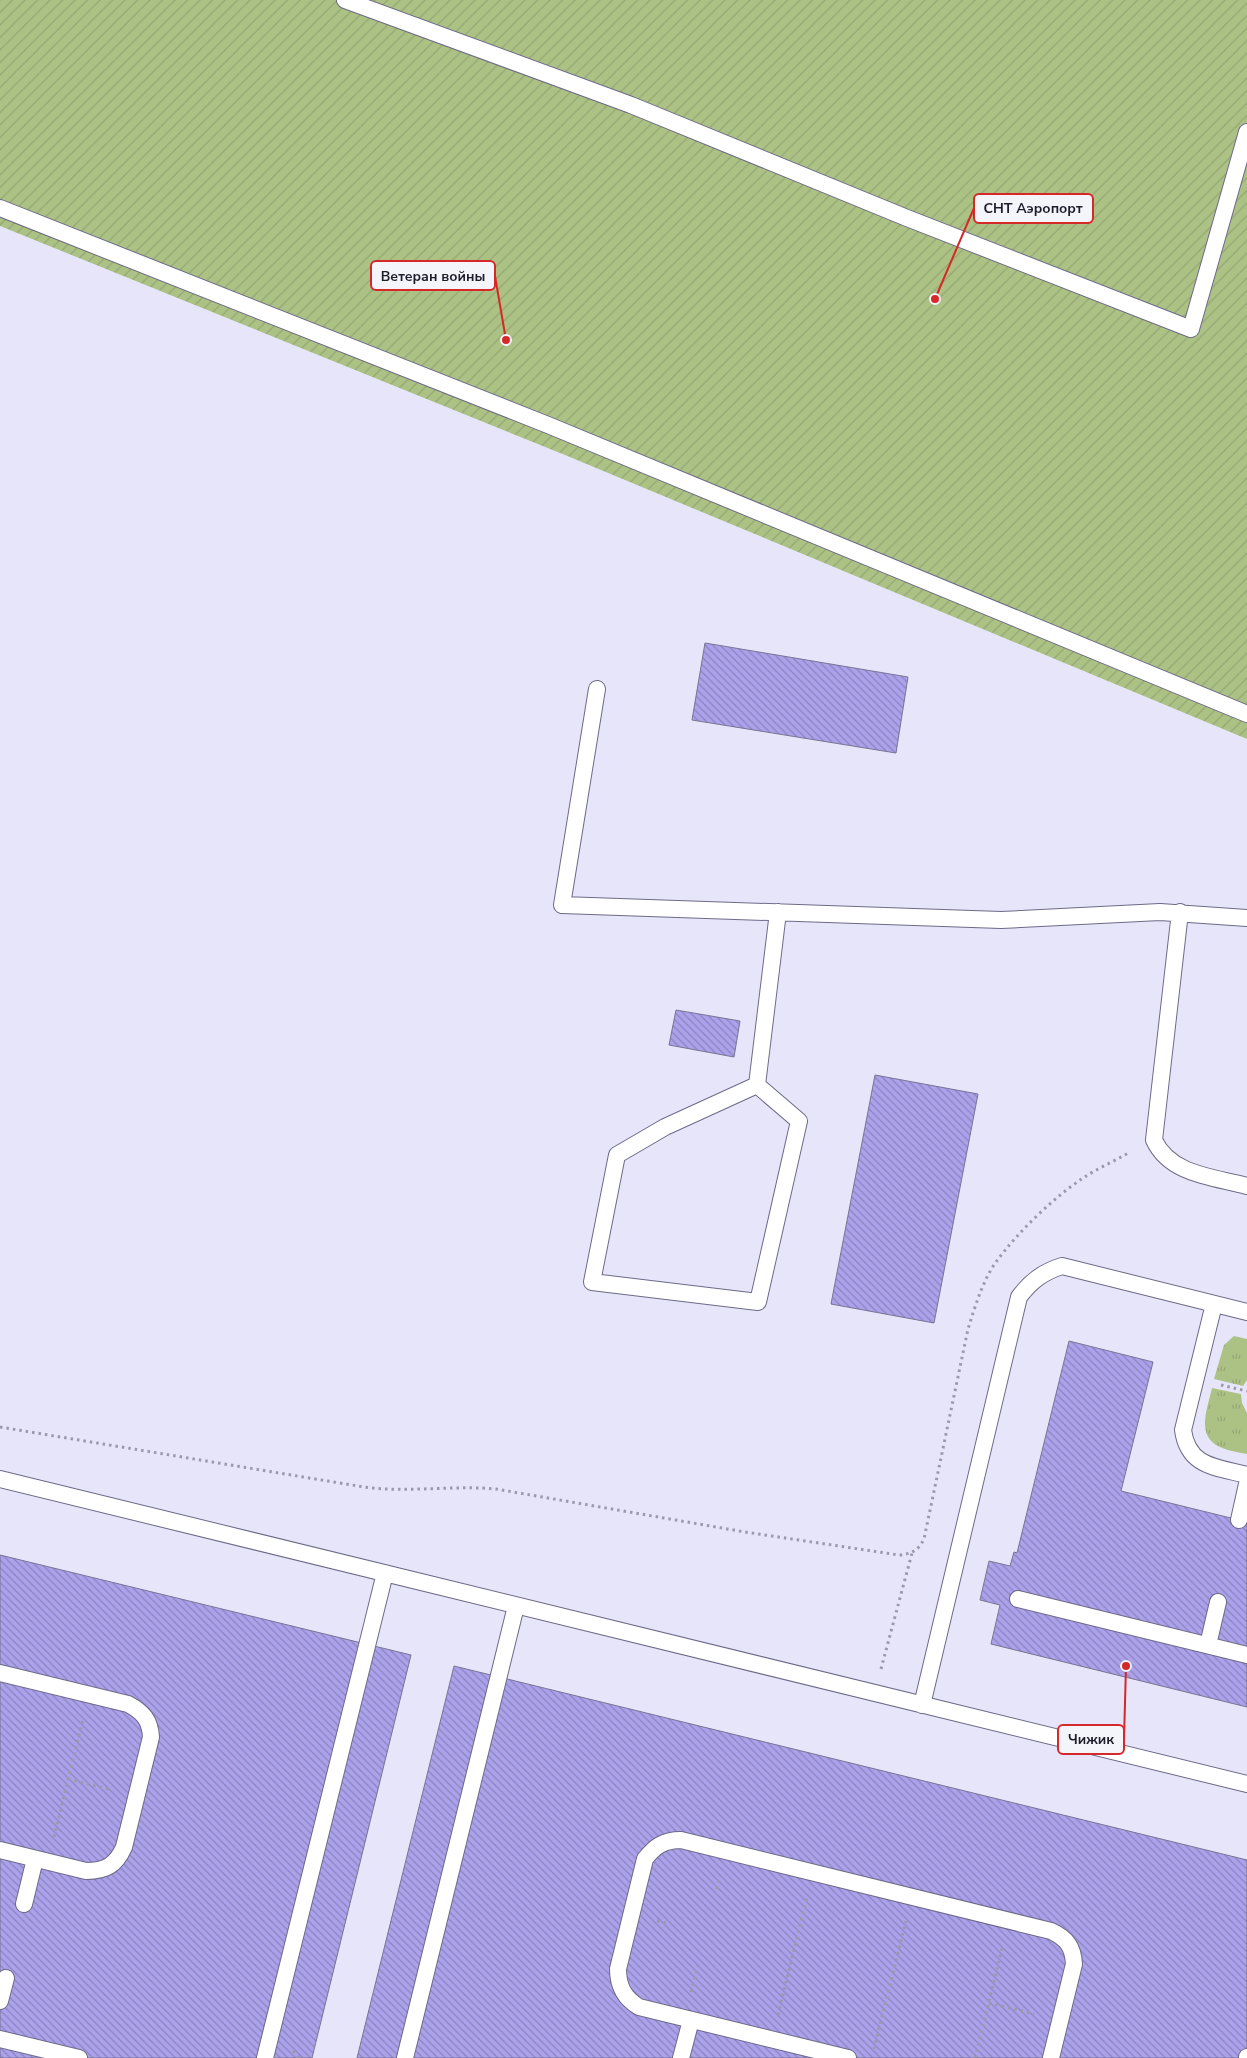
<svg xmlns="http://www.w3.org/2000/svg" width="1247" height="2058" font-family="'Nunito Sans',sans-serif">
	<defs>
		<pattern id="park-tufts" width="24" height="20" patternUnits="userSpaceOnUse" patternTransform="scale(1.25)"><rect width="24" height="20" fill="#acc285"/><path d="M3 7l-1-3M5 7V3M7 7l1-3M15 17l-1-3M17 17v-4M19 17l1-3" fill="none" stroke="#94a673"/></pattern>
		<pattern id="garden-furrows" width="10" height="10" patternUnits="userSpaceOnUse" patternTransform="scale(1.25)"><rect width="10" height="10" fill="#acc285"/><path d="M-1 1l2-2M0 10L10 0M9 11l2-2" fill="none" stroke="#94a673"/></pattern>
		<pattern id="building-back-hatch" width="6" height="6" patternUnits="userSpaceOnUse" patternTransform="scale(1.25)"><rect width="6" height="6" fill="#aba2eb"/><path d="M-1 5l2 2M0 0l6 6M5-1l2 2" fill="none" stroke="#8b83bf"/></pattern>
	</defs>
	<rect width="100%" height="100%" fill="#e6e5fa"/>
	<path fill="url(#park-tufts)" d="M1234,1336L1247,1339V1380L1243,1386L1214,1379L1224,1345Z
		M1212,1388L1241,1394L1242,1403L1247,1413V1454C1238,1452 1228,1451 1220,1447C1195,1436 1208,1407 1212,1388Z"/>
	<path fill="url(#garden-furrows)" d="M0,0H1247V739L565,455L0,226Z"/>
	<path fill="url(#building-back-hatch)" stroke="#777493" d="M705,643L908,677L896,753L692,720Z
		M676,1010L740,1021L734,1057L669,1045Z
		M875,1075L978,1094L934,1323L831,1304Z
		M1069,1341L1153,1362L1121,1491L1247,1522V1707L991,1644L1000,1605L980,1600L989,1561L1010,1566L1014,1552L1017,1553Z
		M0,1555L411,1655L312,2058H0Z
		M454,1666L1247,1860V2058H357Z"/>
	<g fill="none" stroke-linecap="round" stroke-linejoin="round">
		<defs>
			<path id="lane" d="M345,0L631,105L907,218L1191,329L1247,132
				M0,208L548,425L1247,714
				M597,689L562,905L1001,920L1160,912L1247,918
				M1180,912L1154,1140C1170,1175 1214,1177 1247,1186
				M757,1085L799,1121L758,1302L592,1282L617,1155L665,1127L757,1085L778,912
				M1214,1304L1183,1430C1188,1467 1216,1467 1247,1475
				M0,1479L1247,1784
				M1239,1520L1247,1484
				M1018,1599L1247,1655
				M1208,1645L1218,1602
				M0,1673L128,1704C143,1712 150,1720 151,1737L124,1847C116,1865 106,1871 86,1871L0,1850
				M922,1705L1019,1297C1031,1281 1043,1272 1062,1266L1247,1312
				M24,1904L35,1859
				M0,2001L6,1978
				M0,2039L79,2058
				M265,2058L385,1573
				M405,2058L516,1606
				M681,2058L691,2020
				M848,2058L639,2007C624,1998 618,1986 618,1969L645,1859C655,1846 664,1840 681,1840L1051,1931C1066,1938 1073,1946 1074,1964L1051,2058
				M1247,2058V2057"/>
		</defs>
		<use href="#lane" stroke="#6d6a88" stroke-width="18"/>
		<path stroke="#9b9aac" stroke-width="3" stroke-dasharray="2.5 4" stroke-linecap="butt" d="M1221,1385L1247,1391
			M0,1427L364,1487C407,1493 452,1485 496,1489L745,1532L899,1555C911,1554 918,1551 924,1539L968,1329C975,1307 982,1282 996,1262C1017,1233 1053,1198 1083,1178C1098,1168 1115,1161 1130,1152
			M881,1669L912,1553
			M68,1779L112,1790
			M54,1837L83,1719
			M717,1889L720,1876
			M657,1921L669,1924
			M691,1992L698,1966
			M989,2003L1034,2014
			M778,2015L807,1897
			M874,2049L906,1921
			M293,2051L299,2058
			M975,2058L1003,1945"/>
		<use href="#lane" stroke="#fff" stroke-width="16"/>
	</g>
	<path fill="none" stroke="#d62828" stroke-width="2" d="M935 299L974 208M506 340L495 276M1126 1666L1124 1739"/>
	<g fill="#d62828" stroke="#f4f4fb" stroke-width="2">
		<circle cx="935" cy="299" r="5"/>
		<circle cx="506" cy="340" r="5"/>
		<circle cx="1126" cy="1666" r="5"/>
	</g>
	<g fill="#f4f4fb" stroke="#d62828" stroke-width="2">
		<rect x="974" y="194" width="119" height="29" rx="5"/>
		<rect x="371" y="261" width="124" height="29" rx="5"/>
		<rect x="1058" y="1725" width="66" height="29" rx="5"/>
	</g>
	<g font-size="14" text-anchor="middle" font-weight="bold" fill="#1f1d2a">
		<text x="1033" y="213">СНТ Аэропорт</text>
		<text x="433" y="281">Ветеран войны</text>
		<text x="1091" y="1744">Чижик</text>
	</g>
</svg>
